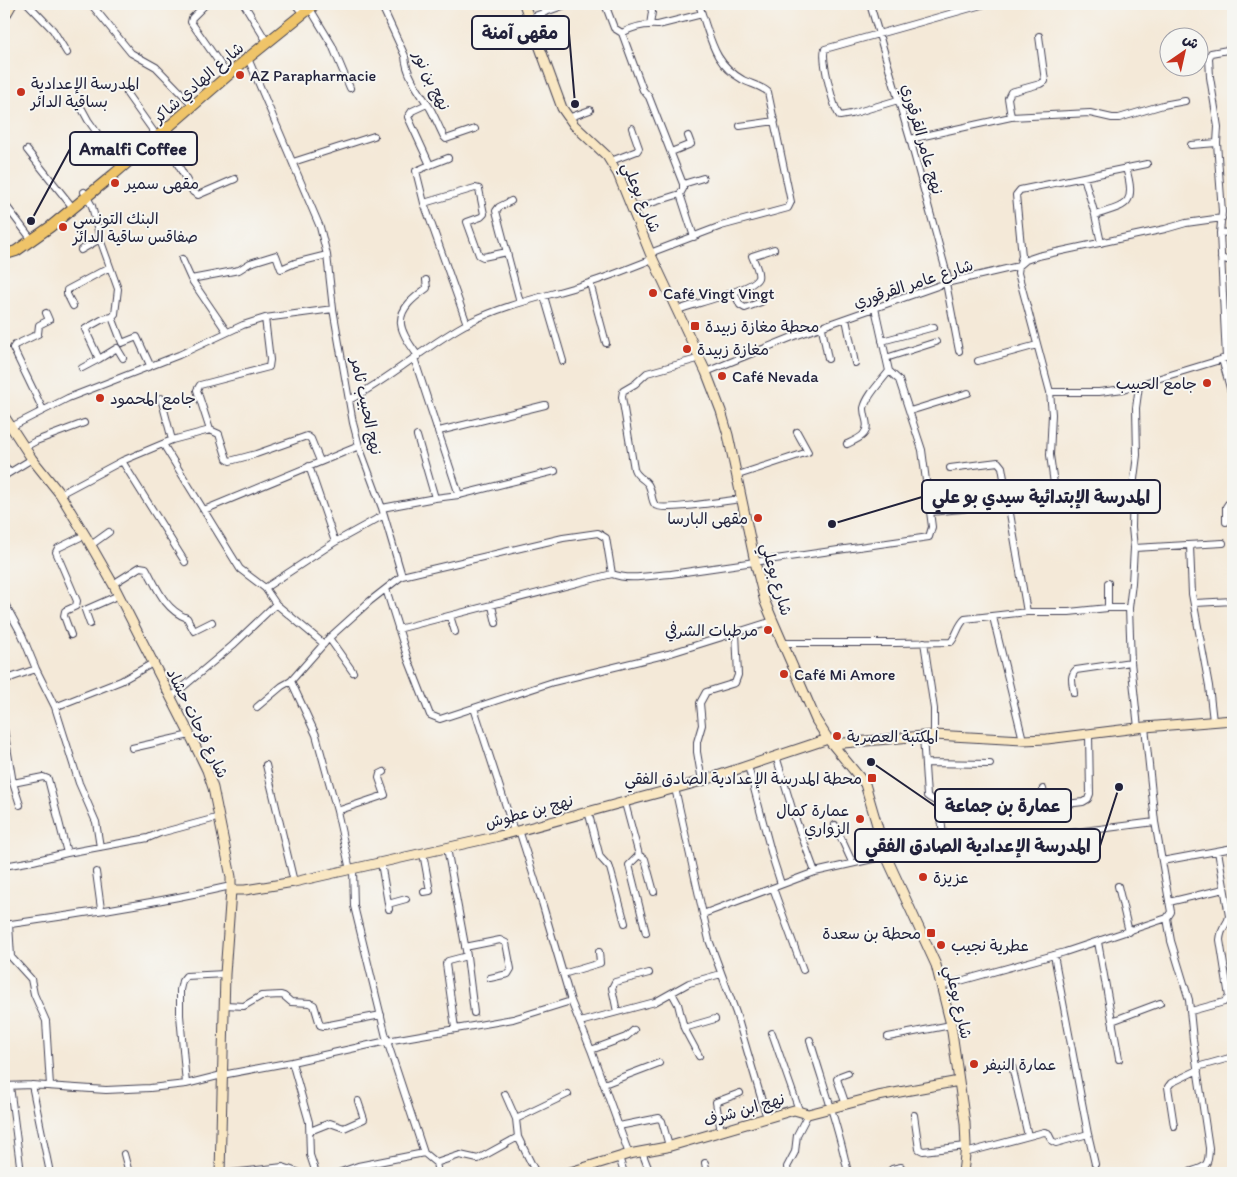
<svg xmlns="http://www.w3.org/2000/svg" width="1237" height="1177" font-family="Itim,'Playpen Sans Arabic',sans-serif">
	<rect width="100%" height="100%" fill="#f6f6f2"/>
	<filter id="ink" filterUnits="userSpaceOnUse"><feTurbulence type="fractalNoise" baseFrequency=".02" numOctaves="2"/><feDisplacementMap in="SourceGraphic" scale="10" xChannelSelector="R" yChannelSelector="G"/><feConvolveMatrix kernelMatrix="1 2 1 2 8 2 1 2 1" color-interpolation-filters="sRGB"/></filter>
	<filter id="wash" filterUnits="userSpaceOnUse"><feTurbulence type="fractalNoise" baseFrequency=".0096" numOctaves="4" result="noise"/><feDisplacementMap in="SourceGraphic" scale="20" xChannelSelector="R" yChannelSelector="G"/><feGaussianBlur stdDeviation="1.12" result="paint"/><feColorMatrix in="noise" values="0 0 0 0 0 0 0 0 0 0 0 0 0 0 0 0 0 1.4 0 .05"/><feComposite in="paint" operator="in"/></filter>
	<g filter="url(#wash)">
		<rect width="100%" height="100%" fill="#f4e9d8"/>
	</g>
	<g filter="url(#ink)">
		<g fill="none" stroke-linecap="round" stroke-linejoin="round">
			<defs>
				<path id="street" d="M28,4L53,30L67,53
					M91,4L131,53L156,67L190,102
					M206,4L192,18L191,22L225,71
					M244,4L264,37
					M295,4L299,9
					M381,4L405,56C406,75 420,93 430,108C435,117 439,127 444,137L446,139L475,129
					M605,4L614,28L622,33C632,27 646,24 658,25L702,14C712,43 715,64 743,80C751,84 761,86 768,92L791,202L788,208L721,226L650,253
					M650,4L652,12L650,25
					M699,4L702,14
					M870,4L910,139L949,282
					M1221,5L1232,4
					M309,7L332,45L350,88
					M529,18L568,4
					M622,33L643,90L649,97L683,184V189L680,194
					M247,56L320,227L327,255L333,309L353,423L359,446L382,508L402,576L370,601L329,638L291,681L282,686L257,707
					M127,94L154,132
					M898,100L851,114L840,116C833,108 821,58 825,49L985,4
					M427,104L412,111L408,117L430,165L448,158
					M82,109L88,120L119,164
					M1011,117L1008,98L1011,92L1040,84L1045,81L1039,36
					M568,118L590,110
					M740,126L775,121
					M161,133L193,192L198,195L235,179
					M910,139L1011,117L1090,113L1112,118H1119L1163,105L1185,101
					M1191,145L1217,143
					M27,150L70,204
					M671,152L691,144L688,136
					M611,161L637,151L639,148L632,128
					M293,162L374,136
					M430,165L416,171L424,203L467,324
					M1084,177L1095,215
					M683,184L703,178
					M84,192L92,206L100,239L118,289L115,314L112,317L122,343L137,337L150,365
					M511,201L499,207L496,211L520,302
					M4,203L29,236
					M424,203L475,188L479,189L484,214L481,217L467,222L479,255L483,257L507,252
					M632,209L680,194L694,237
					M1222,218L1186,223L1165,229L1038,256L1026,260L1019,266L1018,273L1050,392H1099L1124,389L1233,356
					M1220,233L1233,232
					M1101,243L1095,215C1126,205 1137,206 1126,168
					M81,250L100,239
					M1221,258L1233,262
					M182,259L191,279L227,332
					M191,279L239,270L250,263L276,255L281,269L295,263L327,255
					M590,283L606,343
					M946,283L959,351
					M734,292L740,305L745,308L761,302
					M544,296L563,361
					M73,306L67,294V290L110,267
					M678,310C693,304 753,290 758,278C760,271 754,262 752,256L774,249
					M846,319L855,363
					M822,328L828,359
					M882,341L934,327
					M418,356C412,347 402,335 401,324C399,308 416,296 427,288L426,280
					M414,358L459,495
					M701,358L647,373L635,384L623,391L622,397L634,469C637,478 646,479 649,486C652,492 651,500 655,505C660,512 730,500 742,499
					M886,358L936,342
					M1226,358L1220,233L1222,212L1217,143L1218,127L1210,77L1209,58L1211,53L1233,49
					M99,359L117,348L123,358
					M1222,359L1233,399
					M978,361L1037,345
					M82,368L99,359L85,329L103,319L112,317
					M706,372L795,336L946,283L1019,266L1022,256L1016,195L1020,190L1147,164
					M1050,392L1052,414L1050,455L1055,491
					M161,398L172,440
					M349,400C392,378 427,344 470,322C508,303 549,296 589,283C611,276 632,267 653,259
					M43,410L13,348L15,345L38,334L39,325L49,320L46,313
					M910,411L968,393
					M11,427L68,398L179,355L243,325L265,318L333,309
					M210,430L219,434L227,459L230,461L256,454L307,436L311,439L320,461
					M439,431L545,405
					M417,436L435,498
					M163,444L240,569L265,588L276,604L324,644
					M847,444C858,439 870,435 866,420C865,416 864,412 864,408C867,395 881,382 889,371
					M25,447L36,441L84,423
					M122,461L185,562
					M4,465L9,473
					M309,466L335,542
					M950,468L998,462L1002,467L1027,612H1069L1108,608H1129
					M738,475L808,452L797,432
					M4,476L32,459
					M60,494L122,461L172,440L210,430L197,390L200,385L269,367L270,360L265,318
					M382,508L435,498L459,495L555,471
					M204,510L359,446
					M930,512L962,509L1055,491L1133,487
					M1226,522V507L1228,504L1233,502
					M91,545L109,532
					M1190,546L1192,594L1209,686L1213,721
					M1134,548L1223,543
					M402,576L563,538L598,533L606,538L612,574
					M113,584L140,567L146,568C157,588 165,610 187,618L194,631L212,622
					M265,588L335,542L384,515
					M386,589L408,659L430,715L440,719L553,682L668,654L773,621
					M4,602L22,635L36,669L55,707L79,783L96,822L100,847
					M1195,603L1233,601
					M492,606L496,623
					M1108,608V583
					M450,616L455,632
					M993,617L1023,740
					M90,624L85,610L119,595
					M398,629L612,574C630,581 652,575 671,574L929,537L932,527L922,450L899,380L889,371L875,308
					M71,635L64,616L65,611L76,606L77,601L56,552L58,548L85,535
					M329,638L353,672
					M924,642L934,709V735
					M782,643H895L951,642C957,635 958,625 965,619L1027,612
					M4,680L36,669
					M291,681L316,735L337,811L350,870
					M1074,693C1073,685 1069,676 1076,670L1131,662
					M170,698L233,645L276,604
					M55,707L121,681L153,663
					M474,708L514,831
					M1138,728L1131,662L1129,608L1132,583L1134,548L1132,527L1133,487L1137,455L1136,408L1139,386
					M4,729L13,783L20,805
					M923,736L927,796C931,800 936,800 940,804L944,849
					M132,748L190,735
					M776,756L794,815L815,872
					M925,763L990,764
					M266,765L294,882
					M748,766L773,859L781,884
					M702,781L697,752V742L702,725L700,703L706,692L735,683L738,675L736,633
					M13,783L43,777L48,779L67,853
					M675,788L703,914L815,872L886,856L1155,822L1145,727
					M1043,789L1046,803L1050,806L1083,802L1088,799L1090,794L1089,734
					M625,803L639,855L645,859L654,892
					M337,811L385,795L379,778L380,774L384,772
					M588,811L600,857L610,868L625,923
					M835,825L852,862
					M519,830L541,899L571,1001L591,1050L629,1154
					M447,848L467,956L448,961L446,964L455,1028
					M423,853L430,891L424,892
					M639,855L629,865L646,933
					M1162,861L1233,848
					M381,863L389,909
					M4,866L33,861L67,853L148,838L160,833L220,817
					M353,869L354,906L387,1041L513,1019L571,1001
					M96,872L101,909
					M1118,886L1129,932
					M773,888L803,970
					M1169,902L1224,889
					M388,904L406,899
					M703,914L709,940L736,1013L767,1118
					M1167,918L1171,941L1189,1000L1193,1040L1209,1148C1209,1169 1204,1167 1186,1173
					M9,924L11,957L31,979L34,994L46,1021L50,1086
					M4,925C80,914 156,903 231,886
					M1098,942L1119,1059
					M465,947L500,940L506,943L511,969L508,974L490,978
					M1054,955L1088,1134L1095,1164
					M467,956L474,1013
					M563,974L600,963L599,952
					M942,986L1065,952L1167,918L1171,912L1155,822
					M672,993L678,1004L684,1028L699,1056
					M225,1005L244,1006L261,996L281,995L284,996L291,1002L310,1003L314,1005L320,1025L324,1026L381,1015
					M1191,1011L1224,1002L1229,997L1220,940C1221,926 1228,925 1229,916L1218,851
					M617,1012L612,988L615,982L649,973
					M1112,1021L1160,1003
					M580,1022L655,1002L689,983L721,974
					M684,1028L715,1019
					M772,1033L799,1110
					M888,1037L951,1025
					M810,1040C823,1084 839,1128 848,1173
					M591,1050L626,1037L634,1030
					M292,1062L387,1041L424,1153L436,1163L438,1173
					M1012,1066L1028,1136
					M1197,1067L1233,1057
					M186,1084L180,1015V990L182,981L186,976L225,974
					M604,1084L659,1063
					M4,1086L32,1085
					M10,1086L21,1173
					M846,1105L837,1079L840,1076L848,1073
					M914,1115L919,1149L923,1151L966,1146
					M516,1119L568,1094
					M619,1126L659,1118L662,1121L669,1146
					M1174,1126L1168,1087L1171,1083L1198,1070
					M310,1131L330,1123L344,1128L364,1119L358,1101
					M721,1132L716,1102L740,1093
					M518,1137L536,1173
					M642,1152L650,1173
					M965,1153L1044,1132L1048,1133L1052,1141L1056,1143L1088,1134
					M124,1154L129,1173
					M619,1157L624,1173
					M436,1163L460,1155L478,1159L518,1137L516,1119L505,1094
					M705,1163L707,1173
					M50,1173L32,1085L106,1090L150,1088L186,1084L222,1075L292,1062L309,1122L310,1155L316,1173
					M231,1173L283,1167L300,1173
					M338,1173L358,1166L424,1153
					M742,1173H744
					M788,1173L787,1167L795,1152L797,1135L808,1114
					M888,1173L892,1169L901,1167"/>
				<path id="secondary" d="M524,4L562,108L574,125L607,156L618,174L650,253L706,372L721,411L728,435L755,562L765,602L773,621L816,720L828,739L865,784L886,856L936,965L951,1025L965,1123L966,1146L963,1173
					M4,18L12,4
					M4,416L32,459L60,494L85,535L113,584L190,735L207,770L213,788L231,877V890L225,974L220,1173
					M832,744L934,735L1023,740L1047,739L1145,727L1233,720
					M231,890H245L294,882L499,836L702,781L828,739
					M567,1173L629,1154L667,1147L794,1110L808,1114L878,1096L959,1081"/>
				<path id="primary" d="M6,254L16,251L50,227L113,175L248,58L315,4"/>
			</defs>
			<use href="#street" stroke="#424053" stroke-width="8"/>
			<use href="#secondary" stroke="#424053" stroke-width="11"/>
			<use href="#primary" stroke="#424053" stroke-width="12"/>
			<use href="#street" stroke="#fff" stroke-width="6"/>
			<use href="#secondary" stroke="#f9e7c3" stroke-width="9"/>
			<use href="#primary" stroke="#efc469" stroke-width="10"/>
		</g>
	</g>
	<g fill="#c8321e" stroke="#f6f6f2" stroke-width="2">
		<circle cx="240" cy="75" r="5"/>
		<circle cx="21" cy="92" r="5"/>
		<circle cx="115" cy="183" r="5"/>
		<circle cx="63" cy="227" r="5"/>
		<circle cx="653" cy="293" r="5"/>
		<rect x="690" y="321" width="10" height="10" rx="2.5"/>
		<circle cx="687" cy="349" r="5"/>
		<circle cx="722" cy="376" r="5"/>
		<circle cx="1207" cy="383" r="5"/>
		<circle cx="100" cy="398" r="5"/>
		<circle cx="758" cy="518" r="5"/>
		<circle cx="768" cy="630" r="5"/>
		<circle cx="784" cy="674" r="5"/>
		<circle cx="837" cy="736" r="5"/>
		<rect x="867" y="773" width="10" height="10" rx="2.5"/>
		<circle cx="860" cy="819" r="5"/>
		<circle cx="923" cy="877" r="5"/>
		<rect x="926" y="928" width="10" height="10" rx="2.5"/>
		<circle cx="941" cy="945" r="5"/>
		<circle cx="974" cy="1064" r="5"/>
	</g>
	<g text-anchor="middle" stroke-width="4" stroke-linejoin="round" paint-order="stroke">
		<g font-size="16" fill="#22223b" stroke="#f6f6f2" text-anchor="start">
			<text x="250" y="81">AZ Parapharmacie</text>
			<text x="31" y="89">المدرسة الإعدادية<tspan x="31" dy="18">بساقية الدائر</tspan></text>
			<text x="125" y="189">مقهى سمير</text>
			<text x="73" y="224">البنك التونسي<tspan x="73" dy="18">صفاقس ساقية الدائر</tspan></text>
			<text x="663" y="299">Café Vingt Vingt</text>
			<text x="705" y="332">محطة مغازة زبيدة</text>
			<text x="697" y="355">مغازة زبيدة</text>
			<text x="732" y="382">Café Nevada</text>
			<text x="1197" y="389" text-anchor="end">جامع الحبيب</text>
			<text x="110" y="404">جامع المحمود</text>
			<text x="748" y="524" text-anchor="end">مقهى البارسا</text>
			<text x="758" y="636" text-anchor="end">مرطبات الشرفي</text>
			<text x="794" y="680">Café Mi Amore</text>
			<text x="847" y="742">المكتبة العصرية</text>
			<text x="862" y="784" text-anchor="end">محطة المدرسة الإعدادية الصادق الفقي</text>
			<text x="850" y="816" text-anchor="end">عمارة كمال<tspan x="850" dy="18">الزواري</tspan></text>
			<text x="933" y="883">عزيزة</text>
			<text x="921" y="939" text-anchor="end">محطة بن سعدة</text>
			<text x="951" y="951">عطرية نجيب</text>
			<text x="984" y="1070">عمارة النيفر</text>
		</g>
		<g font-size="16" fill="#22223b" stroke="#f6f6f2">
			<text transform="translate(432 80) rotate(64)" y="6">نهج بن نور</text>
			<text transform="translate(198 82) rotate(-41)" y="6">شارع الهادي شاكر</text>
			<text transform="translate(923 139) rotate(74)" y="6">نهج عامر القرقوري</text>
			<text transform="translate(642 197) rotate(67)" y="6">شارع بوعلي</text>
			<text transform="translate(913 283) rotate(-18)" y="6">شارع عامر القرقوري</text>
			<text transform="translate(367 406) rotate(78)" y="6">نهج الحبيب ثامر</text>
			<text transform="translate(777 579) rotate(74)" y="6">شارع بوعلي</text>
			<text transform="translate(198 723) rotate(64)" y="6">شارع فرحات حشاد</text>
			<text transform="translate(529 811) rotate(-15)" y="6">نهج بن عطوش</text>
			<text transform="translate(959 1002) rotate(77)" y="6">شارع بوعلي</text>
			<text transform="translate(744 1109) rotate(-16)" y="6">نهج ابن شرف</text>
		</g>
	</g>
	<path fill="none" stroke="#22223b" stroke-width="2" d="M575 104L569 33M31 221L70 149M832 524L922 497M871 762L935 806M1119 787L1100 846"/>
	<g fill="#22223b" stroke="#f6f6f2" stroke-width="2">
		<circle cx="575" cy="104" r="5"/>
		<circle cx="31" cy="221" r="5"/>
		<circle cx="832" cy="524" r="5"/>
		<circle cx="871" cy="762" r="5"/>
		<circle cx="1119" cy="787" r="5"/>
	</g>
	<g fill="#f6f6f2" stroke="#22223b" stroke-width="2">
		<rect x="472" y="16" width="97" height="33" rx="5"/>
		<rect x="70" y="132" width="127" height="33" rx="5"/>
		<rect x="922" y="480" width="238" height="33" rx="5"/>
		<rect x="935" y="789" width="136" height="33" rx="5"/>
		<rect x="855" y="829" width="245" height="33" rx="5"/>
	</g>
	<g font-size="18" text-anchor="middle" font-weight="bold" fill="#22223b">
		<text x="520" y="39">مقهى آمنة</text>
		<text x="133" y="155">Amalfi Coffee</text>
		<text x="1041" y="503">المدرسة الإبتدائية سيدي بو علي</text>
		<text x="1003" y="812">عمارة بن جماعة</text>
		<text x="978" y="852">المدرسة الإعدادية الصادق الفقي</text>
	</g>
	<rect width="1237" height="1177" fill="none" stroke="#f6f6f2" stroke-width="20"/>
	<g transform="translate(1184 52) rotate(34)"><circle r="24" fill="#f6f6f2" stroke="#a1a1a9"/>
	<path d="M0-4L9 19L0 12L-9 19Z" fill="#c8321e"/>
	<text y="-8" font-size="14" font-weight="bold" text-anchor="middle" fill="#22223b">ش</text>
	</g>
</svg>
